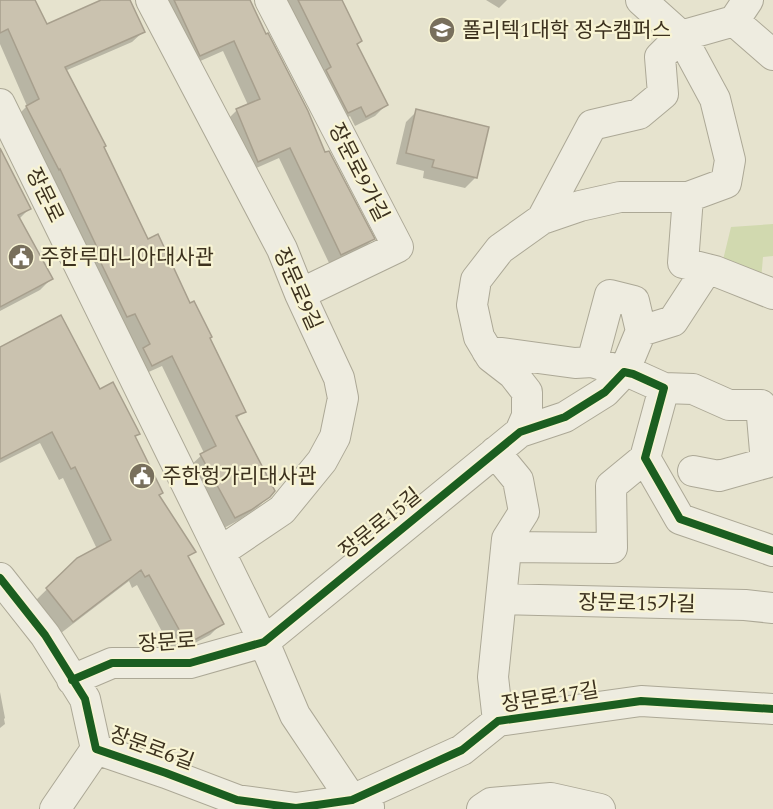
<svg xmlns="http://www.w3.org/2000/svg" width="773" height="809" font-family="Spectral,'Noto Sans KR',serif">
	<rect width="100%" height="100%" fill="#e6e3ce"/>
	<path fill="#d1d9af" d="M773,224V256L763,257L761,280L723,260L731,227Z"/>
	<path fill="#0003" d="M0,0H33L46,25L105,0H129L143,32L132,42L65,71L147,241L190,304L209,338L244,411L236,419L269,496L258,507L239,520L224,528L191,465L204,453L162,366L142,375L134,359L139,354L124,323L117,327L16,117L27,106L0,44Z
		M153,0H249L325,154L373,239L362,250L330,265L279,158L247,172L226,121L237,110L248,105L223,51L189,66Z
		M283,0H341L360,41L356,45L386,105L375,116L355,126L350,116L337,123Z
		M486,0H507L499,8Z
		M417,111L476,177L465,188L423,178L424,171L396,164L406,122Z
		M0,151L30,208L19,219L51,279L40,290L0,311Z
		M0,348L99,391L138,434L134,438L161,493L158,497L194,551L187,558L222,623L210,635L174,654L137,585L132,588L129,581L61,633L35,601L78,559L97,549L63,478L59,480L40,443L0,463Z
		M0,692L5,718L4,719L5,724L0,728Z"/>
	<path fill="#cac2af" stroke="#a79f8d" stroke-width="1.5" d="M0,0H35L47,24L101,0H130L145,32L65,67L106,146L104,147L148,239L158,234L190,303L194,301L212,337L210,338L246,412L236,416L275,491L270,497L251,510L235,518L200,454L216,446L172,356L152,366L143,348L150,344L135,314L127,317L100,261L103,260L60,169L59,170L26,106L39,99L8,29L0,33Z
		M174,0H250L266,34L268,33L308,111L325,152L329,151L375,239L341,255L290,148L258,162L236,109L260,99L234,41L200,56Z
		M298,0H342L362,41L357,44L388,105L366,117L361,107L348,113L326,70L331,67Z
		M416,109L489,127L477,178L432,167L434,160L406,153Z
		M0,148L31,209L18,215L53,279L0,307Z
		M61,315L100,389L113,382L140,434L135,436L163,493L159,495L196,552L188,556L224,624L187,644L149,575L145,577L141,570L73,622L46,588L77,558L111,540L75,467L71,469L52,432L0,459V347Z"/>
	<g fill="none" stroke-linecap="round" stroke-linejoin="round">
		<defs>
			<path id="minor" d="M151,0L282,249L300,294L339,378L343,398L335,437L322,461L282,510L220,552
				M270,0L398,247L300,294
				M734,21L773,55
				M0,104L264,642L295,715L352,800L369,807
				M688,197L683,263L715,271L773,294
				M542,219L592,125L639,114L663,94L660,57L681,36L734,21L748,0
				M641,331L673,321L707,269
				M487,351L575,363L592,362L624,372L641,331L634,301L610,295L592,362
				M664,388L693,389L729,405H761L766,463
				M520,432L527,416V392L513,374L491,357L479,337L472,305L476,280L500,249L542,219L580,206L620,197H688L726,183L730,160L715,99L681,36L641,0
				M495,452L518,480L524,512L507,539L493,677L498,721
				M693,471L719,476L773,461
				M507,547L612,548L611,486L645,458
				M0,578L45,635L85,699L96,749L166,773L237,800L296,808L352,800L462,750L498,721L641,701L773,709
				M501,599L745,605L773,608
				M72,680L112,663H190L264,642L520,432L565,417L605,392L624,372L633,374L664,388L645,458L680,519L773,551
				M55,809L96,749
				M482,809L491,803L551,798L600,809"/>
		</defs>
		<use href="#minor" stroke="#aca896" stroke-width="32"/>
		<use href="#minor" stroke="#eeece0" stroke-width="30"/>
		<defs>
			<path id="cycleway" d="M0,578L45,635L85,699L96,749L166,773L237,800L296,808L352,800L462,750L498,721L641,701L773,709
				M72,680L112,663H190L264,642L520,432L565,417L605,392L624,372L633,374L664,388L645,458L680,519L773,551"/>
		</defs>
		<use href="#cycleway" stroke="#f8f4d4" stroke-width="11"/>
		<use href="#cycleway" stroke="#1b5e20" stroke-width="8"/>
	</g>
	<defs>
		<symbol id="university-disc" viewBox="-11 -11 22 22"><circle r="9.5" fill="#786f5c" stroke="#f8f4d4"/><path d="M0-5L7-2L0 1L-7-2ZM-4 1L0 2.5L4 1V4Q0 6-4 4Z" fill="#fff"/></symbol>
		<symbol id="civic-disc" viewBox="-11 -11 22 22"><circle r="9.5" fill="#786f5c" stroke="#f8f4d4"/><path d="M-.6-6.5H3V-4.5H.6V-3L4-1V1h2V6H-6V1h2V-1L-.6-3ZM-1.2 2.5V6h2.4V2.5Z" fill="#fff"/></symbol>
	</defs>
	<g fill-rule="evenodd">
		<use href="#university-disc" x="427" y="15" width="30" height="30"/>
		<use href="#civic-disc" x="6" y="242" width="30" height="30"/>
		<use href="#civic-disc" x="127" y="461" width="30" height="30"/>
	</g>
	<g text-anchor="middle" stroke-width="4.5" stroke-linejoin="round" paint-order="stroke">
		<g font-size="21" fill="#3c311e" stroke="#f8f4d4" text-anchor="start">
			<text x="462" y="37">폴리텍1대학 정수캠퍼스</text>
			<text x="40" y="264">주한루마니아대사관</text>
			<text x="162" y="483">주한헝가리대사관</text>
		</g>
		<g font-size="21" fill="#3c311e" stroke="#f8f4d4">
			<text transform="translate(359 172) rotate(63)" y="7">장문로9가길</text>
			<text transform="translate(45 195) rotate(64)" y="7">장문로</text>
			<text transform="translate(298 289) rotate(66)" y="7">장문로9길</text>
			<text transform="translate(380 523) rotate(-39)" y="7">장문로15길</text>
			<text transform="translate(637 603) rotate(1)" y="7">장문로15가길</text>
			<text transform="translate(167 642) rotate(-4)" y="7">장문로</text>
			<text transform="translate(550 697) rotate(-9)" y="7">장문로17길</text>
			<text transform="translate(152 748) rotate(20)" y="7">장문로6길</text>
		</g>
	</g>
</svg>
